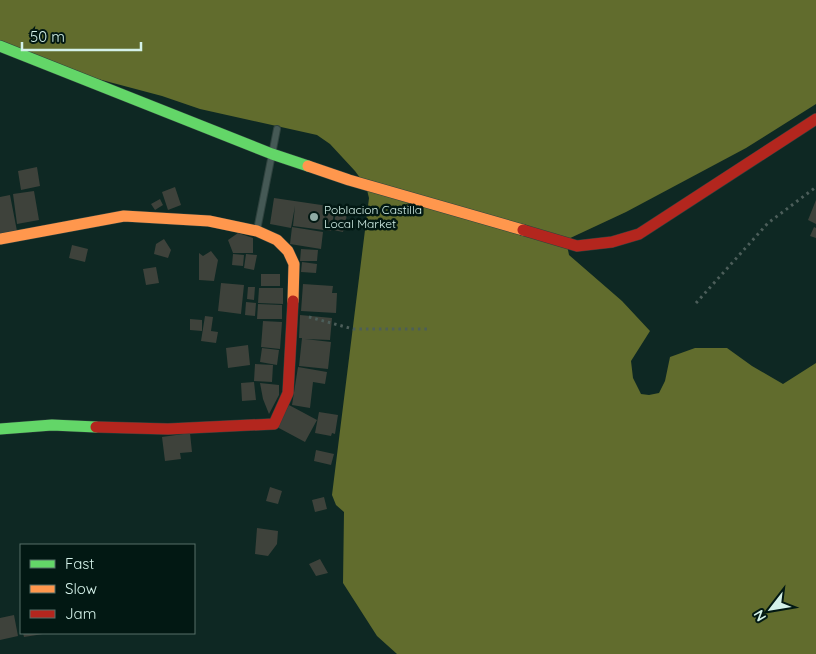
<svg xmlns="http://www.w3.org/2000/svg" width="816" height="654" font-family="Quicksand,sans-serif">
	<rect width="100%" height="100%" fill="#0e2823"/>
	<path fill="#616c2d" d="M0,0H816V104L746,148L626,212L566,240L569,255L622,301L650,331L631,361L633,378L641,394L649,395L659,393L665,381L670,357L695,348H727L752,366L783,384L816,363V654H397L377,636L343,583L344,512L336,505L332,495L369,198L366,186L355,171L330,144L317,135L200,109L162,96L79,74L0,47Z"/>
	<path fill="#3e423b" d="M37,167L40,186L21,190L18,171Z
		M175,187L181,205L168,210L162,192Z
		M34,191L39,220L17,224L13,194Z
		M10,195L17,231L0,234V197Z
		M274,198L335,207L331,231L293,226L295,206L291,228L270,224Z
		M160,199L163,205L155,210L151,204Z
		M816,200V224L808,220Z
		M336,212L347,215L343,232L333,230Z
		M292,227L323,232L321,249L290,244Z
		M814,227L816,228V238L810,236Z
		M238,233L253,238V253H233L228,240Z
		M164,239L171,250L168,258L154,254L156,244Z
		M72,245L88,249L85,262L69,258Z
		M301,249L318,250L317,261H300Z
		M211,251L218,260L214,281L199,280V253L203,256Z
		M233,254L244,255L243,266L232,265Z
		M246,254L257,255L254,270L244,268Z
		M302,262L317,264L316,273L301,272Z
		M156,267L159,283L146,285L143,269Z
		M261,274H280V286H261Z
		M221,283L244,285L241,314L218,311Z
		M303,284L333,286L332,293H337L336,313L301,311Z
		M248,287H255L254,300L247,299Z
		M259,288H283V304L258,303Z
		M246,302L256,303L255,316L245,315Z
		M258,304L282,305V319H257Z
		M300,315L332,318L330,340L305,339L331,342L328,369L299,366L302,338H299Z
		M205,316L213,317L211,331L218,332L216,343L201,341Z
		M190,319L202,320V331L190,330Z
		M263,321L282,322L280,349L261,347Z
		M248,345L250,365L228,368L226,348Z
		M262,348L279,350L277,365L260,362Z
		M255,364L273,365L272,382L254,381Z
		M298,367L327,372L325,384L313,382L310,408L292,405Z
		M254,382L256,400L242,401L241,383Z
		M260,383L279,385V395L269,414L263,399Z
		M289,405L317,420L305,442L277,427Z
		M319,412L338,415L335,434L332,433L331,436L315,433Z
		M190,433L192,452L180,453L181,459L165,461L162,437Z
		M316,450L334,454L331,465L314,461Z
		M270,487L282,491L278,504L266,501Z
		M324,497L327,509L315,512L312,500Z
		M257,528L278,531L277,544L268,556L255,554Z
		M320,559L328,573L316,576L309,564Z
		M14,615L18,636L0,640V618Z
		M23,633H43V634L24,637Z"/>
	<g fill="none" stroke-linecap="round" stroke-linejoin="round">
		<defs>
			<path id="lane" d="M257,230L277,129"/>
			<path id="fast" d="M0,46L272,154L308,166
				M0,429L52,425L96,427"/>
			<path id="slow" d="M308,166L349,180L523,230
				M0,239L124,216L209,221L257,231L277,240L288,251L294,264L293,301"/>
			<path id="jam" d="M523,230L577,246L612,242L639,234L816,119
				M96,427L168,429L274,424L288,393L293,301"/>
		</defs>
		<use href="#lane" stroke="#2f423e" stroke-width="8"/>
		<use href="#fast" stroke="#2f423e" stroke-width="12"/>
		<use href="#slow" stroke="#2f423e" stroke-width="12"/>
		<use href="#jam" stroke="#2f423e" stroke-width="12"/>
		<path stroke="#4c5e5a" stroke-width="3" stroke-dasharray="2.5 4" stroke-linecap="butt" d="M696,303L768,223L816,187
			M309,317L353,329H429"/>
		<use href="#lane" stroke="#455955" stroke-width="6"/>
		<use href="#fast" stroke="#63d668" stroke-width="11"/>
		<use href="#slow" stroke="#ff974d" stroke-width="11"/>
		<use href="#jam" stroke="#b3261e" stroke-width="11"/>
	</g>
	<circle fill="#8faba4" stroke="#021813" stroke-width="2" cx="314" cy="217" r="5"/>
	<g text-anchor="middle" stroke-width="5" stroke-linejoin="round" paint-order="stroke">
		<g font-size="12" fill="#d4f1e9" stroke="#021813" text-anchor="start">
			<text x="324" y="214">Poblacion Castilla<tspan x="324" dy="14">Local Market</tspan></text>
		</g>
	</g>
	<rect x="20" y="544" width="175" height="90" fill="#021813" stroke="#566f69"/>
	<rect x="30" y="560" width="25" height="8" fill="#63d668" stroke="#566f69"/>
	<text x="65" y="569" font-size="15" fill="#d4f1e9">Fast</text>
	<rect x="30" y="585" width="25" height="8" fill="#ff974d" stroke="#566f69"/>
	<text x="65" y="594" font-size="15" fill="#d4f1e9">Slow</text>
	<rect x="30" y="610" width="25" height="8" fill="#b3261e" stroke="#566f69"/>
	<text x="65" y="619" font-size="15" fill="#d4f1e9">Jam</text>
	<g transform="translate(771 609) rotate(239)" stroke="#021813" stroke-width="4" paint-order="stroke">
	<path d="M0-4L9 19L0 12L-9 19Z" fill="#d4f1e9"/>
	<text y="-8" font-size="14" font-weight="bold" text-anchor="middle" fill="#d4f1e9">N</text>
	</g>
	<path d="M22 42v8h119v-8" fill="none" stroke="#d4f1e9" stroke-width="2.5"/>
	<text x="30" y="42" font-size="15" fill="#d4f1e9" stroke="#021813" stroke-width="4" paint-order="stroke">50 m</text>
</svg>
